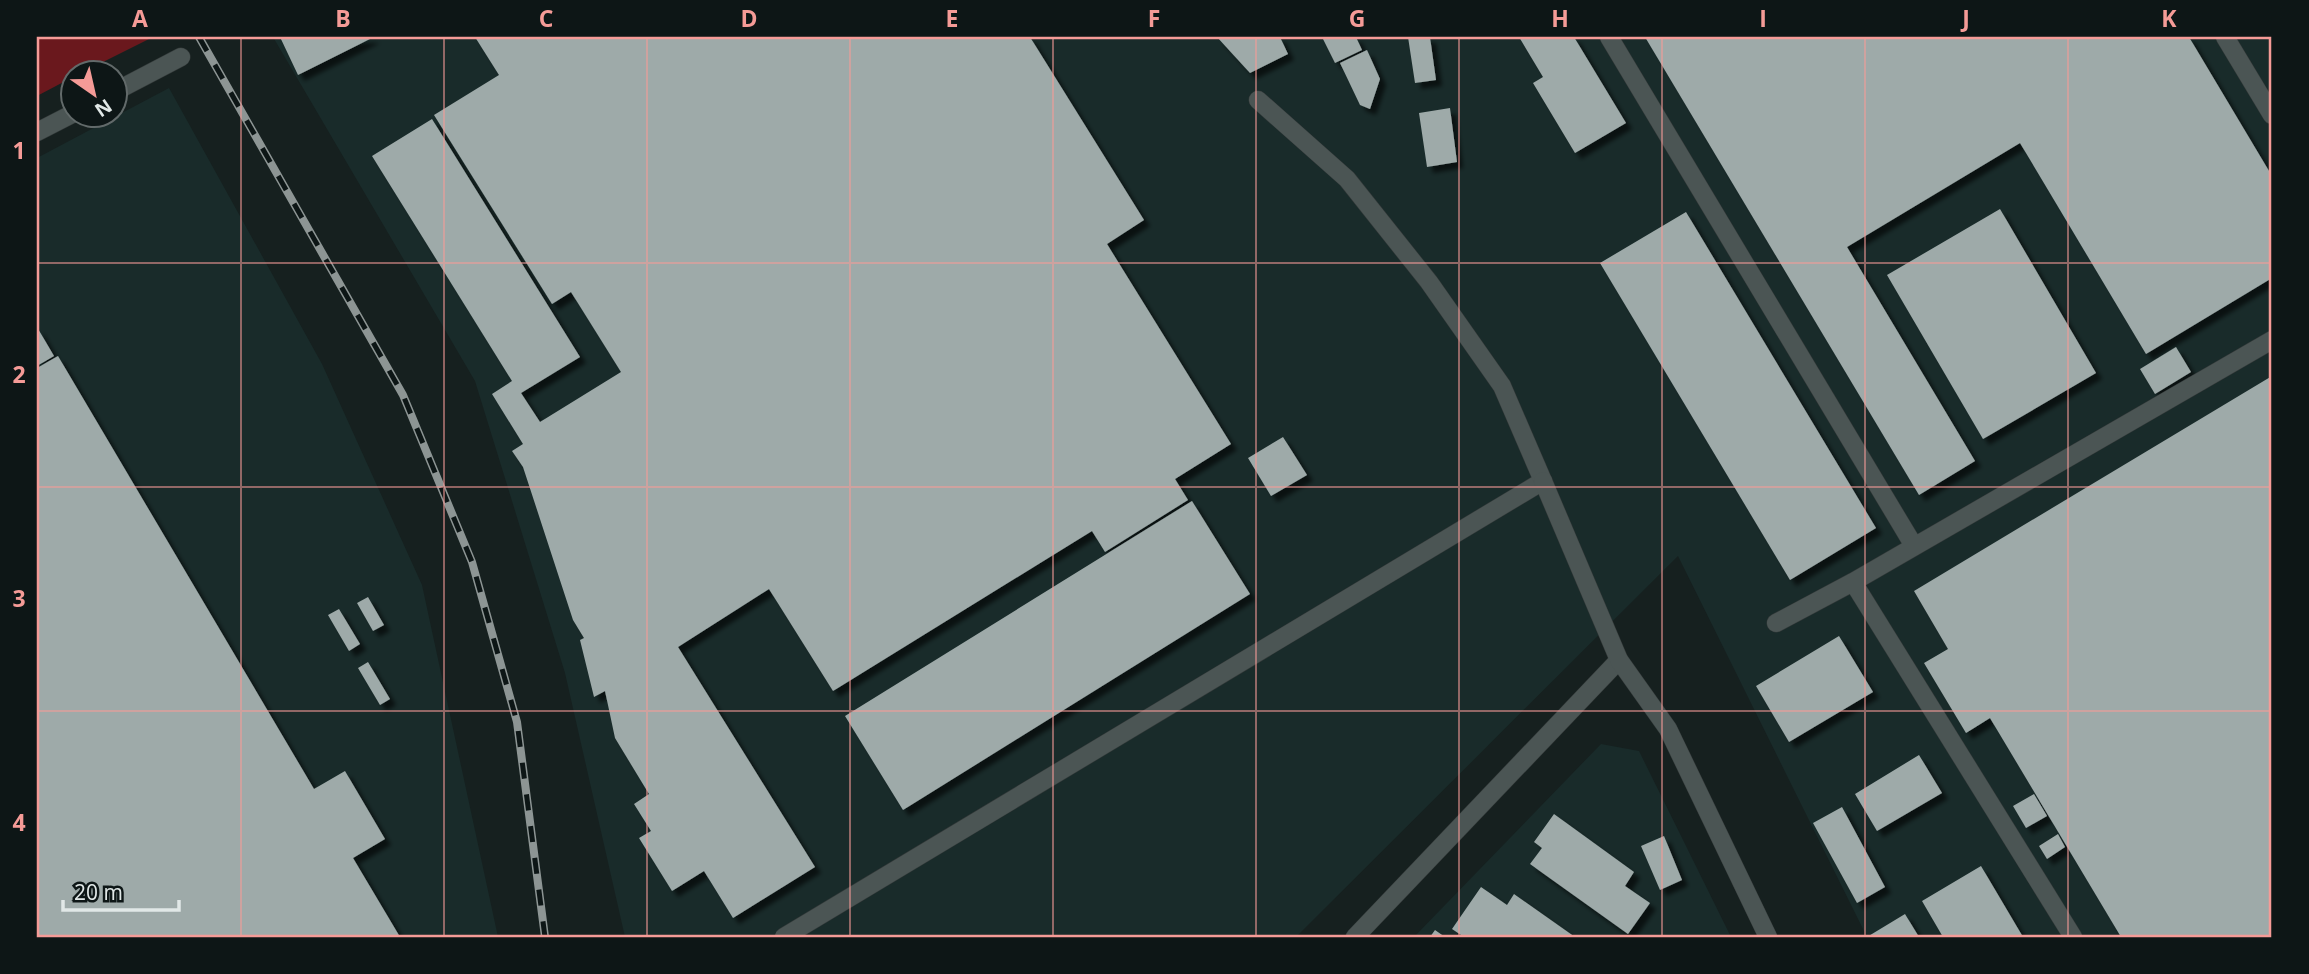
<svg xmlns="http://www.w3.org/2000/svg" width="2309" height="974" font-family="'Open Sans',sans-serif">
	<defs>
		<filter id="shadow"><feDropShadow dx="6" dy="6" stdDeviation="2" flood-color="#0009"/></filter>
	</defs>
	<rect width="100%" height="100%" fill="#16201f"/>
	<path fill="#192b2a" d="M273,37H2272V937H1867L1678,556L1296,937H625L565,673L475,381Z
		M169,88L322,364L422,585L498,937H37V158Z
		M1601,744L1639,751L1731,937H1414Z"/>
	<path fill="#6a181d" d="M37,37H153L81,73L74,74L73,77L37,96Z"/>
	<path fill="#9eaaa9" filter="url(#shadow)" d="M280,37H374L298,75Z
		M475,37H1030L1144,220L1107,244L1231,444L1175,479L1188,500L1105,552L1092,531L833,691L769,589L678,647L815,867L733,918L704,871L672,891L639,838L651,831L634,804L649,794L615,738L605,691L594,697L580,640L584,638L573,620L523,467L512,451L523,444L492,394L512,381L372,156L432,119L580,357L521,393L540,422L621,372L571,292L552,304L434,115L499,75Z
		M1217,37H1280L1288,54L1250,73Z
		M1322,37H1356L1362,50L1335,63Z
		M1408,37H1430L1436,80L1415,83Z
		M1519,37H1574L1626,123L1575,153L1533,83L1543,77Z
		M1645,37H2189L2272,176V278L2146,354L2020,143L1847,247L1975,461L1919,495Z
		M1367,50L1380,79L1370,109L1360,105L1340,63Z
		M1450,108L1457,162L1427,167L1419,113Z
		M2000,209L2096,373L1983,439L1887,275Z
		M1686,212L1876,528L1790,580L1600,263Z
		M37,327L54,356L37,366Z
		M2176,347L2191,372L2155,394L2140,369Z
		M58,356L314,789L345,771L385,839L353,858L400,937H37V368Z
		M2272,376V937H2121L1990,718L1966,733L1924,663L1948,649L1914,591Z
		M1283,437L1307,475L1271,496L1248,458Z
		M1192,501L1250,594L903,810L845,716Z
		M368,597L384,625L373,631L357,603Z
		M339,609L360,644L349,651L328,615Z
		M1839,636L1873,692L1789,742L1756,686Z
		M368,662L390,699L380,705L358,668Z
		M1919,755L1942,793L1877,831L1855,794Z
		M2034,794L2047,816L2026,828L2013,806Z
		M1842,807L1885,887L1857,903L1813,823Z
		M1554,814L1634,872L1625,886L1650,903L1628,934L1530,864L1542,848L1534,842Z
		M2058,834L2065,847L2047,859L2039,846Z
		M1664,836L1682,880L1660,890L1641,846Z
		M1981,866L2023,937H1943L1922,901Z
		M1481,887L1507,905L1514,894L1575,937H1464L1452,929Z
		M1905,914L1919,937H1867Z
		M1435,930L1445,937H1430Z"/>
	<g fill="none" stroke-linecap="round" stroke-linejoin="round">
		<defs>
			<path id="lane" d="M1609,37L1914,546
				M2225,37L2272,115
				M1853,582L2073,937
				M1776,623L1853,582L2272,340
				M784,937L1543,481
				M1355,937L1619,660"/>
			<path id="street" d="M116,91L181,57
				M1258,100L1347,179L1429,282L1502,386L1543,481
				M37,132L74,113"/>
			<path id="secondary" d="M1543,481L1619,660L1668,729L1768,937"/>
		</defs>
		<use href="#lane" stroke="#343a3a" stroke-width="19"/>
		<use href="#street" stroke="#343a3a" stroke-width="19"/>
		<use href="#secondary" stroke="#343a3a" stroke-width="19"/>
		<use href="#lane" stroke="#4b5554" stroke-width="18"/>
		<use href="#street" stroke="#4b5554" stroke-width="18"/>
		<use href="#secondary" stroke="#4b5554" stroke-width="18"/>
		<defs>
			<path id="rail" d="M199,37L403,395L472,562L517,722L545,937"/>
		</defs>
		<use href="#rail" stroke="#8d9594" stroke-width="8"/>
		<use href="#rail" stroke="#0d1616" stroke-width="5" stroke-dasharray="16" stroke-linecap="butt"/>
	</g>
	<path fill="none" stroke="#f59b97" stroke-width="2" stroke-opacity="0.55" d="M241,37V937M444,37V937M647,37V937M850,37V937M1053,37V937M1256,37V937M1459,37V937M1662,37V937M1865,37V937M2068,37V937M37,263H2272M37,487H2272M37,711H2272"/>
	<rect width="2309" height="974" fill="none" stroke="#0d1616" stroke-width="77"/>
	<g transform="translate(94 94) rotate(146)"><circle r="33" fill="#0d1616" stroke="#626a6a" stroke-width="2"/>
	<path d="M0-5L12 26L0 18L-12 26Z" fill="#f59b97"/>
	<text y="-10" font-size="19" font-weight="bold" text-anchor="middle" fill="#e1e8e7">N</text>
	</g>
	<path d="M63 900v10h116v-10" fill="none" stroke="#e1e8e7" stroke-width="3.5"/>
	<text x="74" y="900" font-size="21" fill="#e1e8e7" stroke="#0d1616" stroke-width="5" paint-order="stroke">20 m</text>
	<rect x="38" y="38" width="2232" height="898" fill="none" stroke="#f59b97" stroke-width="2.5"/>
	<g font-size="23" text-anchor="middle" font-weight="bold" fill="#f59b97">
		<text x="140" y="27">A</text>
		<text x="343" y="27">B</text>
		<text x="546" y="27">C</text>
		<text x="749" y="27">D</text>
		<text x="952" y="27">E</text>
		<text x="1154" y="27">F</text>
		<text x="1357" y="27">G</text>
		<text x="1560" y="27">H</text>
		<text x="1763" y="27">I</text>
		<text x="1966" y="27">J</text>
		<text x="2169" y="27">K</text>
		<text x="19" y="159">1</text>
		<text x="19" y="383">2</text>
		<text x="19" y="607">3</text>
		<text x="19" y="831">4</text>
	</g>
</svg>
